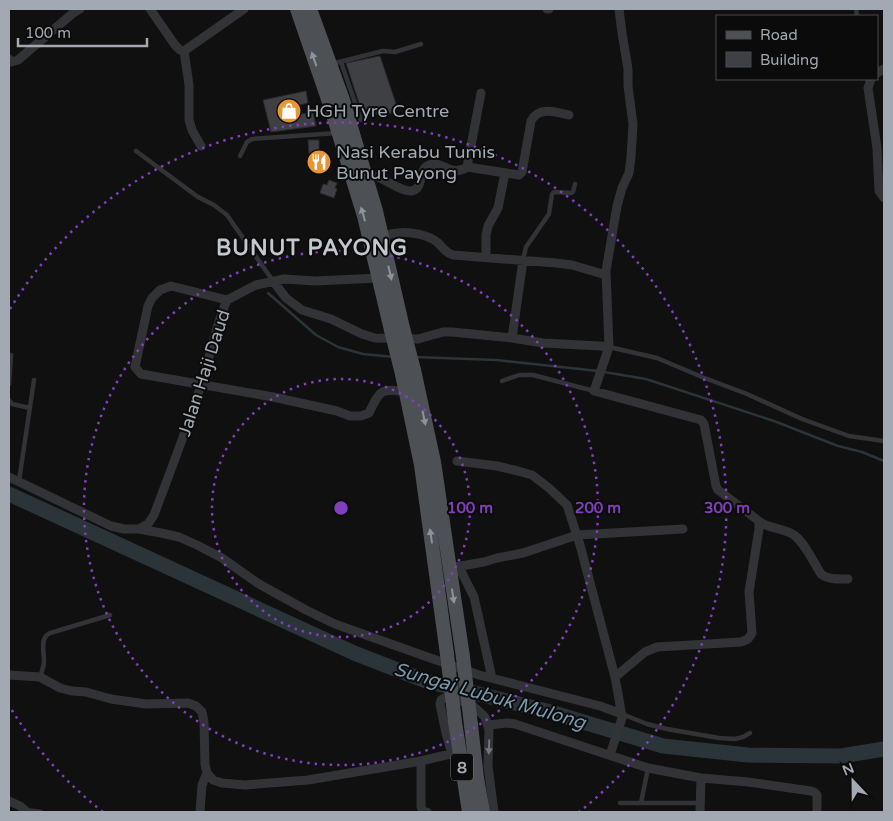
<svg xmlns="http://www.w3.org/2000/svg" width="893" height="821" font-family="'Varela Round',sans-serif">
	<rect width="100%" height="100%" fill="#101011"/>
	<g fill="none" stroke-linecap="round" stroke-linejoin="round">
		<path stroke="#2a3439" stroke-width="2.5" d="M268,293L316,335L338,347L363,354L394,357
			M415,357L496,360L598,371
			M604,372L646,379L774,421L838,446L862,452L884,461"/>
		<path stroke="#2a3439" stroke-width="15" d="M9,494L354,653L426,681L547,711L663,746L748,755L841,756L884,749"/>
	</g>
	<path fill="#3f4044" stroke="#2a2a2d" d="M380,56L397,107L392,113L368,115L362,112L346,63Z
		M306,91L308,103L278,110L280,118L313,112L316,126L271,132L263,100Z
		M308,140H319V153L309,154Z
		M329,180L337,183L335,188L337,189L334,198L320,193L323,184L327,185Z"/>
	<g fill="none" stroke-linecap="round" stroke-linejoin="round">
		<path stroke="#313336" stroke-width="4.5" d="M856,9L857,16
			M341,62L361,120
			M331,64L383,51L395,52L421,44
			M136,151L198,197L214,205L227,215L273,281
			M240,156L247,142L252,139L337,133
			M523,260L526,247L549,214L552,194L554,192L571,193L573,192L575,184
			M609,347L657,358L702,377L747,394L802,419L849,436L884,441
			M502,381L519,375H533L594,391
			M9,384L11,355
			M9,400L12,404L30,408
			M19,481L34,380
			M40,677C42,671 44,666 44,661C44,653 41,642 46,636C48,633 53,632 57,631L110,615
			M622,714L647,724L667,729L719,738L735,739L743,737L750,733
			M620,803H700
			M641,803L648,768
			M26,810L41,812"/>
		<path stroke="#313336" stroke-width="9" d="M150,9L175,45L180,50L184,51L244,9
			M547,9H549
			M619,9L622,33L628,69V86L633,124L631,157L629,173L622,188L617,206L606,271L609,347L594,391L701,420L704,424L716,486L718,490L755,518C765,529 782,527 794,535C805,543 814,563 821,574C829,580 838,579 848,579
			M184,51L189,85V120L192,130L201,146
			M9,59L11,62L18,60L72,14L80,9
			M877,73L884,69
			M871,79L868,88L877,148L879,191L884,198
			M467,167L481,93
			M365,176C369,176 374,175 377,177C387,180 400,191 410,191C425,191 417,169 429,165C443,160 451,178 467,167L519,175L522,172L531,121C539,106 556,112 569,115
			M382,237C387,235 393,233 398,233C410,231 428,235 437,242C444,248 444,252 453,255L556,263L572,265L606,275
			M486,257V235L488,226L498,208L505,173
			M273,281L286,298L302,310L331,319L362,334L375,338L418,339L443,332H452L512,338L543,343L600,346L609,347
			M227,300L171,286L160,290L152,298L148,306L135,367L141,374L273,397L337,411L350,416H361L369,413C380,390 380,388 406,392
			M512,338L523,260
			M457,461L497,466L518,471L532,475L549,488L567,505L580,545L615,677L620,705L622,718L610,755
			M9,477L111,526L124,529H139L161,533L179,537L197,545L222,558L259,584L306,610L335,624L419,654L479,675L600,706L622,714
			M139,529L148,524L154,515C170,472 187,429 201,385C210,357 215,327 227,300L256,285L284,279L315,281L379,278
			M455,567L462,573L474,597L492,678
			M449,568L484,562L497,558L523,553L577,535L683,529
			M9,675L40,677L60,688L72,691L86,692L111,699L146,704L188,703L196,706L202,712L204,722L205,765L207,773L213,780L222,783L245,785L308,780L421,761L459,752
			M615,677L645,652L657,647L741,642L748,639L752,633L749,592L759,529V523
			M488,725L507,723L515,724L648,768L701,778L748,782L811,791L814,792L817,795V812
			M452,754L446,733L440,704L441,700L444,698L462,701L472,705L485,717L489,730L488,766L494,812
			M421,761V807L423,811L427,812
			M9,801L20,806L25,810V812
			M200,812L202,785L207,773
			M700,812L701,778"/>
		<path stroke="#4d5055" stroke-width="14" d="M297,9L330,105L364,216L391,330
			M310,9L343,100L376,211L403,328
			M414,370L434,462L463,657
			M402,374L421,465L447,654
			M455,722L469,812
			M471,725L477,778L483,812"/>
		<path stroke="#4d5055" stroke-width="14" d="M403,328L414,370
			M391,330L402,374
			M447,654L455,722
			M463,657L471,725"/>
	</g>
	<defs><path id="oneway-solid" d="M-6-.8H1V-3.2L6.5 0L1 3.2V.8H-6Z" transform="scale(1.25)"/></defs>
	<g fill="#8d939b">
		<use href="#oneway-solid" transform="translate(314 59) rotate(-109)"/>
		<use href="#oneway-solid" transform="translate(363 214) rotate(-106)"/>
		<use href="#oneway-solid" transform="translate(390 273) rotate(77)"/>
		<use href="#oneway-solid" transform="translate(424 418) rotate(78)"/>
		<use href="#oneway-solid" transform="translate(431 536) rotate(-98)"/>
		<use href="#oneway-solid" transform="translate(453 596) rotate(81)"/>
	</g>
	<use fill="#6f747a" href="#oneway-solid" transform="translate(489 747) rotate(92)"/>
	<g fill="none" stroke="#813fbd" stroke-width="2.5" stroke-dasharray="2.5 5">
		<circle cx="341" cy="508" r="129"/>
		<circle cx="341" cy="508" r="257"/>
		<path d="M103 812A386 386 0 0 1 10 707M10 309A386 386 0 1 1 579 812"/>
	</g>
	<defs>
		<symbol id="shop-disc" viewBox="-11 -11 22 22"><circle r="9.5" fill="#e89632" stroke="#0b0b0c"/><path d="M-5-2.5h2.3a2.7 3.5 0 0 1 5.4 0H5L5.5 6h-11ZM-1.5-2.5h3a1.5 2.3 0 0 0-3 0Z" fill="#fff"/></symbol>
		<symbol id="restaurant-disc" viewBox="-11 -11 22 22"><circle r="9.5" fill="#e89632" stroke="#0b0b0c"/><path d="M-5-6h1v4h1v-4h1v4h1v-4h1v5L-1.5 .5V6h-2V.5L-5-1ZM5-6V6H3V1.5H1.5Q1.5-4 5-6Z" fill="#fff"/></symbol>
	</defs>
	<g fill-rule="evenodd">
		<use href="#shop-disc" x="275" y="97" width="28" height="28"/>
		<use href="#restaurant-disc" x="305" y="148" width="28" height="28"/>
	</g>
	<g text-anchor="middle" stroke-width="4" stroke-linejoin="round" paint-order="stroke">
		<rect fill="#0b0b0c" stroke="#757a80" stroke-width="1" x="451" y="753.5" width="22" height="27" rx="4"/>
		<g font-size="16" font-weight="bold" fill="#a2a9b2">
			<text x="462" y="773">8</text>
		</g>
		<g font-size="18" fill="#a2a9b2" stroke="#0b0b0c" text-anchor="start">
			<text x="306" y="117">HGH Tyre Centre</text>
			<text x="336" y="158">Nasi Kerabu Tumis<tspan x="336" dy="21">Bunut Payong</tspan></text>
		</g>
		<g font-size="18" fill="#a2a9b2" stroke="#0b0b0c">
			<text transform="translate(204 373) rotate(-72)" y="6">Jalan Haji Daud</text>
		</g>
		<g font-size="19" font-style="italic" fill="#7a9aac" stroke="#0b0b0c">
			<text transform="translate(490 695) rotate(16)" y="7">Sungai Lubuk Mulong</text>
		</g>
		<g font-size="22" font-weight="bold" letter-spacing="1" fill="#c3c7ce" stroke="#0b0b0c">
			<text x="312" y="255">BUNUT PAYONG</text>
		</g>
	</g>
	<circle cx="341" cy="508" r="8" fill="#813fbd" stroke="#0b0b0c" stroke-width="2.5"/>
	<g font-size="15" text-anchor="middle" font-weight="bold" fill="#813fbd" stroke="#0b0b0c" stroke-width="4" stroke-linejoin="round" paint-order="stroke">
		<text x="470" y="513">100 m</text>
		<text x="598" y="513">200 m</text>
		<text x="727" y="513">300 m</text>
	</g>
	<rect width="893" height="821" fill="none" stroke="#a2a9b2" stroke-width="20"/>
	<rect x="716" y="15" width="162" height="65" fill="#0b0b0c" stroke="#474a4e"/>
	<rect x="726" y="31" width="25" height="8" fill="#4d5055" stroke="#474a4e"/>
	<text x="760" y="40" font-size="15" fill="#a2a9b2">Road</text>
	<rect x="726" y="52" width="25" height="15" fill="#3f4044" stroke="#474a4e"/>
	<text x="760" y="65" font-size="15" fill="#a2a9b2">Building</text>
	<g transform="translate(853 781) rotate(338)" stroke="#0b0b0c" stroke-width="4" paint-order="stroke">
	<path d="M0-4L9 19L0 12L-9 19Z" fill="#a2a9b2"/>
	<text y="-8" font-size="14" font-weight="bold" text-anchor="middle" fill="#a2a9b2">N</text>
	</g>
	<path d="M18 38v8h129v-8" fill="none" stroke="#a2a9b2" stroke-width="2.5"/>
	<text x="25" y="38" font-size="15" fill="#a2a9b2" stroke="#0b0b0c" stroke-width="4" paint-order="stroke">100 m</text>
</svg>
